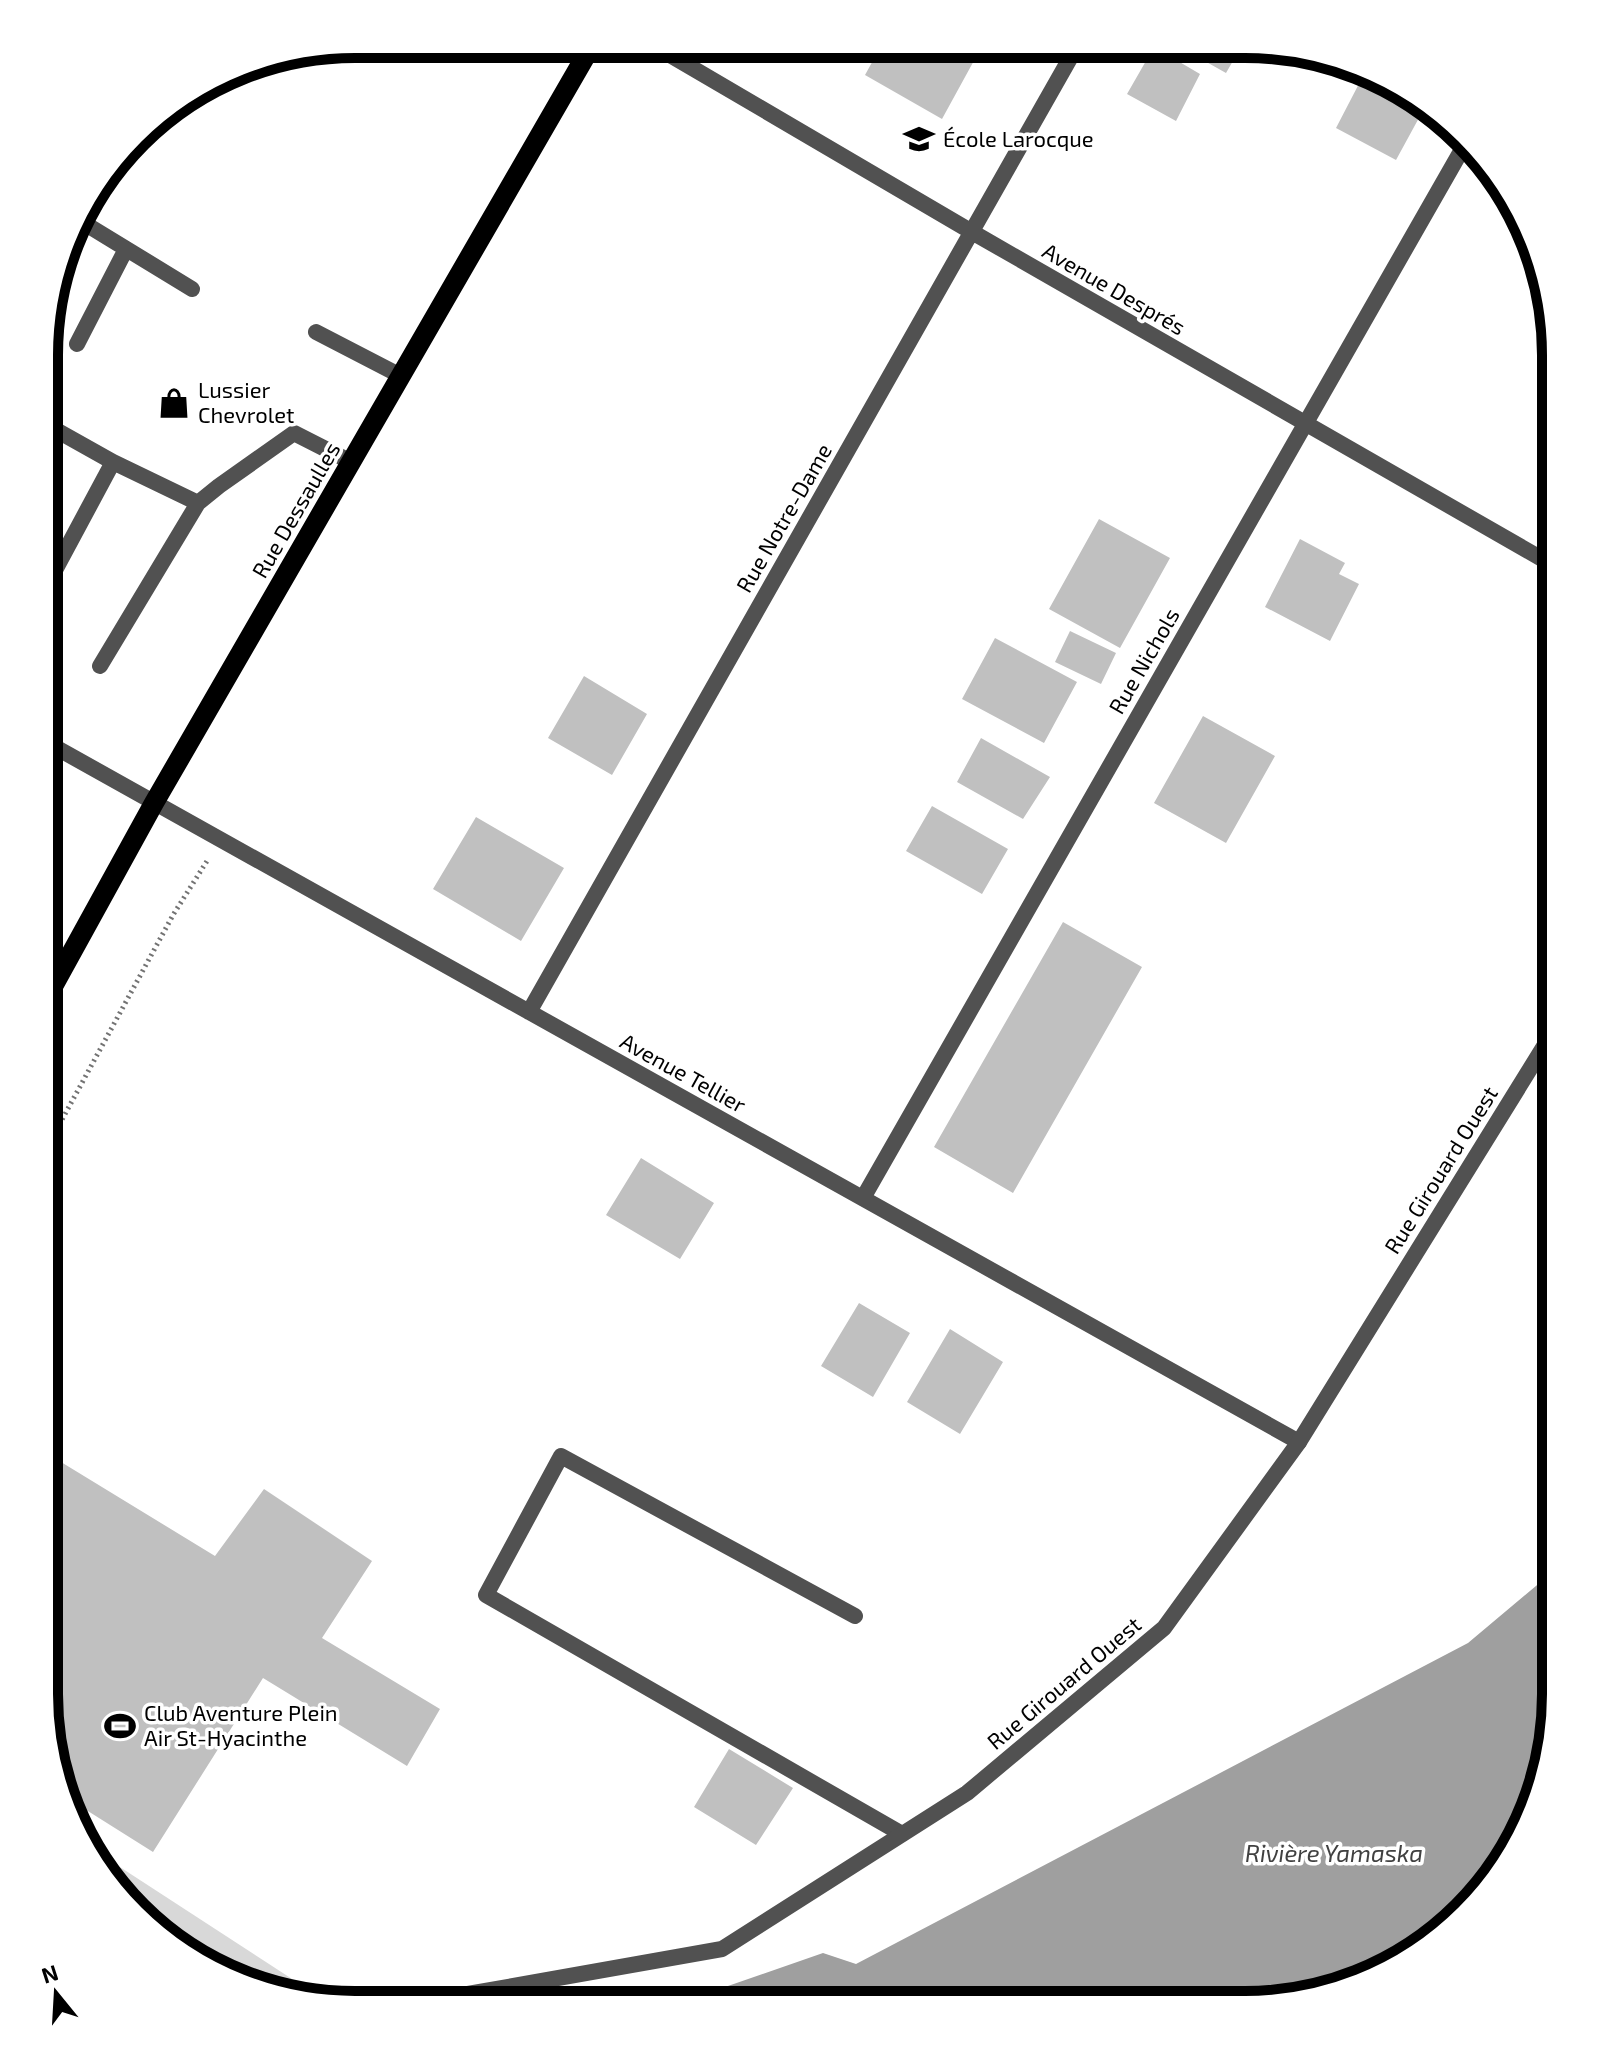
<svg xmlns="http://www.w3.org/2000/svg" width="1600" height="2049" font-family="'Exo 2',sans-serif">
	<rect width="100%" height="100%" fill="#fff"/>
	<path fill="#d8d8d8" d="M83,1843L329,2003L254,1988L183,1953L85,1849Z"/>
	<path fill="#9f9f9f" d="M1555,1570V1714L1540,1794L1504,1866L1400,1964L1265,2004H676L823,1953L856,1964L1468,1643Z"/>
	<path fill="#c0c0c0" d="M881,46H982L942,119L865,75Z
		M1178,46H1185L1241,47L1226,73Z
		M1154,47L1200,74L1176,121L1127,94Z
		M1363,76L1418,97L1426,105L1396,160L1336,128Z
		M1099,519L1170,558L1120,648L1049,609Z
		M1300,539L1345,563L1339,574L1359,584L1330,641L1265,607Z
		M1070,631L1116,653L1101,684L1055,662Z
		M995,638L1077,682L1044,743L962,699Z
		M584,676L647,714L612,775L548,738Z
		M1203,716L1275,756L1226,843L1154,803Z
		M981,738L1050,777L1023,819L957,782Z
		M932,806L1008,849L982,894L906,851Z
		M476,817L564,868L521,941L433,889Z
		M1063,922L1142,967L1013,1193L934,1147Z
		M641,1158L714,1203L680,1259L606,1215Z
		M859,1303L910,1333L873,1397L821,1366Z
		M950,1329L1003,1362L960,1434L907,1402Z
		M61,1462L215,1556L264,1489L372,1561L322,1638L440,1709L407,1766L263,1678L153,1852L64,1796L54,1774L44,1695V1553L59,1530L44,1520V1493Z
		M729,1749L793,1788L756,1845L694,1807Z"/>
	<g fill="none" stroke-linecap="round" stroke-linejoin="round">
		<path stroke="#737373" stroke-width="5" stroke-dasharray="2 4" stroke-linecap="butt" d="M45,1151L173,915L207,861"/>
		<path stroke="#515151" stroke-width="16" d="M79,220L192,289
			M316,332L401,376
			M77,344L126,249
			M47,425L113,462
			M46,587L113,462L198,503
			M100,666L198,503L219,486L294,433L351,462
			M855,1616L561,1456L486,1595L902,1834"/>
		<path stroke="#515151" stroke-width="16" d="M653,45L972,232L1556,567
			M46,742L1299,1442
			M529,1012L1077,46
			M863,1198L1464,146"/>
		<path stroke="#515151" stroke-width="16" d="M332,2004L468,1994L722,1949L967,1793L1164,1628L1299,1442L1556,1027"/>
		<path stroke="#000" stroke-width="20" d="M45,1001L154,803L592,45"/>
	</g>
	<defs>
		<symbol id="school-bare" viewBox="-9 -9 18 18"><path d="M0-5L7-2L0 1L-7-2ZM-4 1L0 2.5L4 1V4Q0 6-4 4Z" fill="#000" stroke="#fff" stroke-width="2.5" paint-order="stroke"/></symbol>
		<symbol id="shop-bare" viewBox="-9 -9 18 18"><path d="M-5-2.5h2.3a2.7 3.5 0 0 1 5.4 0H5L5.5 6h-11ZM-1.5-2.5h3a1.5 2.3 0 0 0-3 0Z" fill="#000" stroke="#fff" stroke-width="2.5" paint-order="stroke"/></symbol>
		<symbol id="stadium-bare" viewBox="-9 -9 18 18"><path d="M0-5a6.5 5 0 1 0 0 10a6.5 5 0 1 0 0-10ZM-3.5-1.8h7v3.6h-7Z" fill="#000" stroke="#fff" stroke-width="2.5" paint-order="stroke"/></symbol>
	</defs>
	<g fill-rule="evenodd">
		<use href="#school-bare" x="897" y="117" width="44" height="44"/>
		<use href="#shop-bare" x="152" y="381" width="44" height="44"/>
		<use href="#stadium-bare" x="98" y="1704" width="44" height="44"/>
	</g>
	<g text-anchor="middle" stroke-width="7" stroke-linejoin="round" paint-order="stroke">
		<g font-size="22" fill="#000" stroke="#fff" text-anchor="start">
			<text x="943" y="147">École Larocque</text>
			<text x="198" y="398">Lussier<tspan x="198" dy="25">Chevrolet</tspan></text>
			<text x="144" y="1721">Club Aventure Plein<tspan x="144" dy="25">Air St-Hyacinthe</tspan></text>
		</g>
		<g font-size="22" fill="#000" stroke="#fff">
			<text transform="translate(1114 289) rotate(30)" y="8">Avenue Després</text>
			<text transform="translate(296 510) rotate(-60)" y="8">Rue Dessaulles</text>
			<text transform="translate(784 518) rotate(-60)" y="8">Rue Notre-Dame</text>
			<text transform="translate(1144 661) rotate(-60)" y="8">Rue Nichols</text>
			<text transform="translate(683 1073) rotate(29)" y="8">Avenue Tellier</text>
			<text transform="translate(1441 1170) rotate(-58)" y="8">Rue Girouard Ouest</text>
			<text transform="translate(1064 1683) rotate(-40)" y="8">Rue Girouard Ouest</text>
		</g>
		<g font-size="24" font-style="italic" fill="#404040" stroke="#fff">
			<text x="1334" y="1862">Rivière Yamaska</text>
		</g>
	</g>
	<path d="M0 0H1600V2049H0ZM355 58H1245A297 297 0 0 1 1542 355V1694A297 297 0 0 1 1245 1991H355A297 297 0 0 1 58 1694V355A297 297 0 0 1 355 58Z" fill="#fff" fill-rule="evenodd"/>
	<path fill="none" stroke="#000" stroke-width="10" d="M355 58H1245A297 297 0 0 1 1542 355V1694A297 297 0 0 1 1245 1991H355A297 297 0 0 1 58 1694V355A297 297 0 0 1 355 58Z"/>
	<g transform="translate(56 1993) rotate(342)" stroke="#ffffff" stroke-width="6" paint-order="stroke">
	<path d="M0-6L14 30L0 20L-14 30Z" fill="#000000"/>
	<text y="-12" font-size="22" font-weight="bold" text-anchor="middle" fill="#000000">N</text>
	</g>
</svg>
